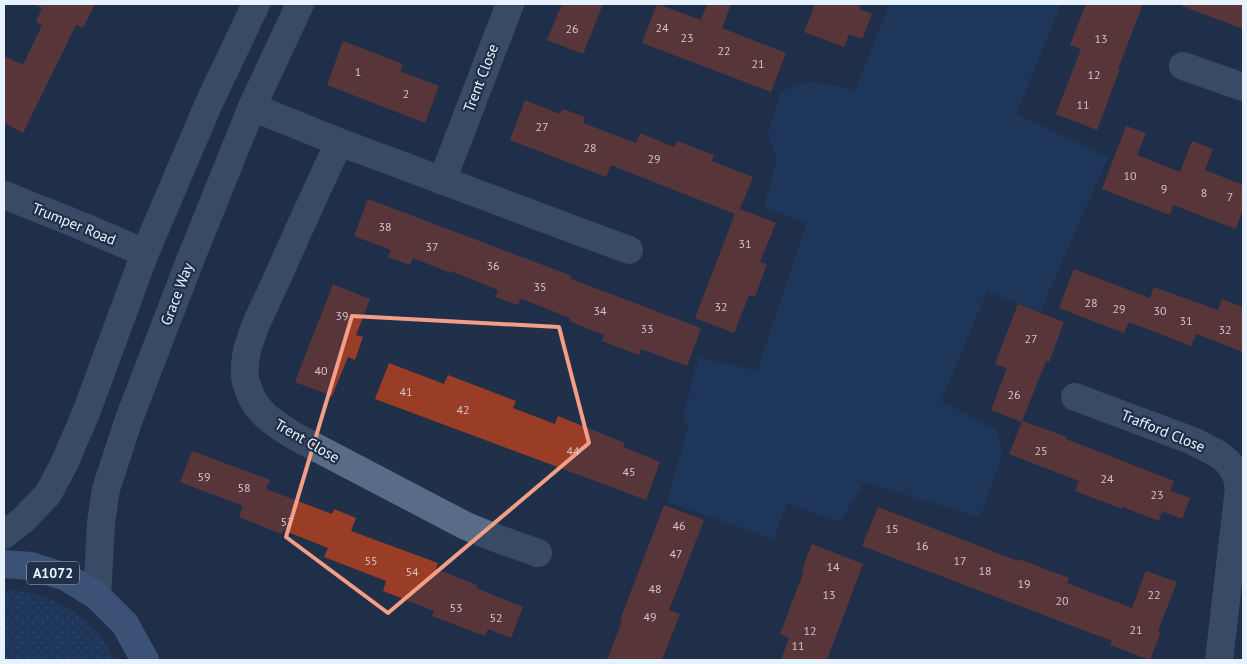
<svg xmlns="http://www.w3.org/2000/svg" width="1247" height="664" font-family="'PT Sans',sans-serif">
	<defs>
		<pattern id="grass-dots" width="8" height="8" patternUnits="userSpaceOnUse" patternTransform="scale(1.25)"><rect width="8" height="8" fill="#1d3f72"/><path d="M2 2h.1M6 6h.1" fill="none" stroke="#3e5b87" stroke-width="1.8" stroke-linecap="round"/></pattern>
	</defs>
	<rect width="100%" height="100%" fill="#203049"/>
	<path fill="url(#grass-dots)" d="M4,590C9,590 14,590 19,591C57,594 100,625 115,660H4Z"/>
	<path fill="#1d3f72" d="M890,4H1061L1016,114L1108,157L1040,312L987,291L941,401L997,430L1002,455L980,517L864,482L840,522L787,503L773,539L667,502L688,427L683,417L699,357L757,371L807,223L764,207L777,159L768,133L782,91L810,81L855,90Z"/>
	<path fill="#993d26" d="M33,4H95L83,28L76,25L23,133L4,123V56L23,65L42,25L36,22L42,8Z
		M562,4H603L583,54L547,40Z
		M657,4L701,20L707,4H731L722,28L786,53L771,92L642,43Z
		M815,4H861L859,9L872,14L862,39L849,34L844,47L804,32Z
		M1086,4H1143L1118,69H1120L1097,130L1056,114L1081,49L1070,45Z
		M1182,4H1243V29L1182,6Z
		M343,41L403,64L400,71L439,86L425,123L327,85Z
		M525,100L560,114L563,109L585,117L583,123L636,143L640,133L674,147L677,141L714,155L712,161L753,177L740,209L776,223L760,262L767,264L755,297L749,295L734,333L695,318L735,214L611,165L606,177L510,140Z
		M1126,126L1146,133L1137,155L1180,172L1192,141L1213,149L1205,170L1243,185V209L1236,229L1173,205L1170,215L1102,189Z
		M368,199L572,276L571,279L701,328L687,366L641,349L639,355L602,341L604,335L569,321L570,318L520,298L518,305L495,297L498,290L451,271V273L413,258L410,265L388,257L391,250L354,236Z
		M1074,269L1150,298L1154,287L1218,310L1222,299L1243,307V352L1196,334L1191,346L1129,322L1124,333L1059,308Z
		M333,284L370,299L356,335L363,337L355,360L348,357L332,396L295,382Z
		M1018,304L1064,322L1049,362L1046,361L1022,421L1067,437L1066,439L1174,481L1170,491L1190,498L1182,519L1162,511L1159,521L1123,507L1122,509L1075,491L1079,481L1009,454L1022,422L991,410L1007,368L995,364Z
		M389,363L444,384L448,375L516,401L513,408L555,424L558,416L625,443L623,447L660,462L646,500L375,399Z
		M192,451L270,480L266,489L332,514L334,509L356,518L351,531L438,563L436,569L477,585L476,588L523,607L511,638L488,629L485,636L432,616L434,611L383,591L386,581L324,557L328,548L283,530L281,534L239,517L243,506L180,482Z
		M664,505L704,520L669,610L680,614L662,660H607L622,621L620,620Z
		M878,507L1018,561L1019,559L1069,578L1067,583L1132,608L1146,571L1177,582L1158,631L1161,632L1150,660L1110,645L1112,641L862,546Z
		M812,544L863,564L827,660H781L789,638L780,634L804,571L802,570Z"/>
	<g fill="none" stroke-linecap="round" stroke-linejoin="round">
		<path stroke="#586b87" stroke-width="28" d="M1183,66L1243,87
			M252,107L339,142L629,250
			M339,142C318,188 296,235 276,281C267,301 256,321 250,341C246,351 243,372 246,382C253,411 273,423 296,437L466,526L493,537L538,553
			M442,181L510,4
			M4,195L72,222L145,253
			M1075,397L1193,441L1218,454L1228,462L1236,474L1239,488L1219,660
			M4,535L23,520L48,494L64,464L86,413L145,253L209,103L256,4
			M97,596L101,523L106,489L129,419L191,258L252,107L300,4"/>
		<path stroke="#5b7cad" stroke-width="28" d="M4,564L31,566L66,577L97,596L125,624L145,660"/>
	</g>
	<path d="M0 0H1247V664H0ZM352,316L559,327L589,443L388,613L286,537Z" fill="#203049" fill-opacity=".55" fill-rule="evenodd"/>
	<path fill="none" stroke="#f49e88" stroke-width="4" stroke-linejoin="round" d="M352,316L559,327L589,443L388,613L286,537Z"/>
	<g text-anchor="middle" stroke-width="4.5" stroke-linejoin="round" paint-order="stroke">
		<g font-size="12" fill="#d4c4c8">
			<text x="662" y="32">24</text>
			<text x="572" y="33">26</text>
			<text x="687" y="42">23</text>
			<text x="1101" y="43">13</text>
			<text x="724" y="55">22</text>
			<text x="758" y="68">21</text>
			<text x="358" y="76">1</text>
			<text x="1094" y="79">12</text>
			<text x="406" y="98">2</text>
			<text x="1083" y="109">11</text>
			<text x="542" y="131">27</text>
			<text x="590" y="152">28</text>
			<text x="654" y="163">29</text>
			<text x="1130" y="180">10</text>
			<text x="1164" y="193">9</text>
			<text x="1204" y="197">8</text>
			<text x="1230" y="201">7</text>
			<text x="385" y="231">38</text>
			<text x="745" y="248">31</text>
			<text x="432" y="251">37</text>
			<text x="493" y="270">36</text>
			<text x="540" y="291">35</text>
			<text x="1091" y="307">28</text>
			<text x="721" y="311">32</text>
			<text x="1119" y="313">29</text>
			<text x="600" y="315">34</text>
			<text x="1160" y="315">30</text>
			<text x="342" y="320">39</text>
			<text x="1186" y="325">31</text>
			<text x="647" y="333">33</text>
			<text x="1225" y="334">32</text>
			<text x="1031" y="343">27</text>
			<text x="321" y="375">40</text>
			<text x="406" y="396">41</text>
			<text x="1014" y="399">26</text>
			<text x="463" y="414">42</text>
			<text x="573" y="455">44</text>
			<text x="1041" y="455">25</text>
			<text x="629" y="476">45</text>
			<text x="204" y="481">59</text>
			<text x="1107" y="483">24</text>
			<text x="244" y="492">58</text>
			<text x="1157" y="499">23</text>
			<text x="287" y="526">57</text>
			<text x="679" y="530">46</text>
			<text x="892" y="533">15</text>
			<text x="922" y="550">16</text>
			<text x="676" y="558">47</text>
			<text x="371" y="565">55</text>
			<text x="960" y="565">17</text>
			<text x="833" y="571">14</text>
			<text x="985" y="575">18</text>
			<text x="412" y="576">54</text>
			<text x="1024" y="588">19</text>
			<text x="655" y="593">48</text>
			<text x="829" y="599">13</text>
			<text x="1154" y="599">22</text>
			<text x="1062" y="605">20</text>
			<text x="456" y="612">53</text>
			<text x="650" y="621">49</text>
			<text x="496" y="622">52</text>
			<text x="1136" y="634">21</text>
			<text x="810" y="635">12</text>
			<text x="798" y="650">11</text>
		</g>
		<rect fill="#203049" stroke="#acb7c8" stroke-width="1" x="27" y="561.5" width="52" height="23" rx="4"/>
		<g font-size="14" font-weight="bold" fill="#e8f1fe">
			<text x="53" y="578">A1072</text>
		</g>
		<g font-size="15" fill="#e8f1fe" stroke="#203049">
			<text transform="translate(481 78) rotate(-69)" y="5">Trent Close</text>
			<text transform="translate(74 224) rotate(22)" y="5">Trumper Road</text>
			<text transform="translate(177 294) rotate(-69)" y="5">Grace Way</text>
			<text transform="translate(1163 431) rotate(22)" y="5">Trafford Close</text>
			<text transform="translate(307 441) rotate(30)" y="5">Trent Close</text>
		</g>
	</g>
	<rect width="1247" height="664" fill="none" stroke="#e8f1fe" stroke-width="10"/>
</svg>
